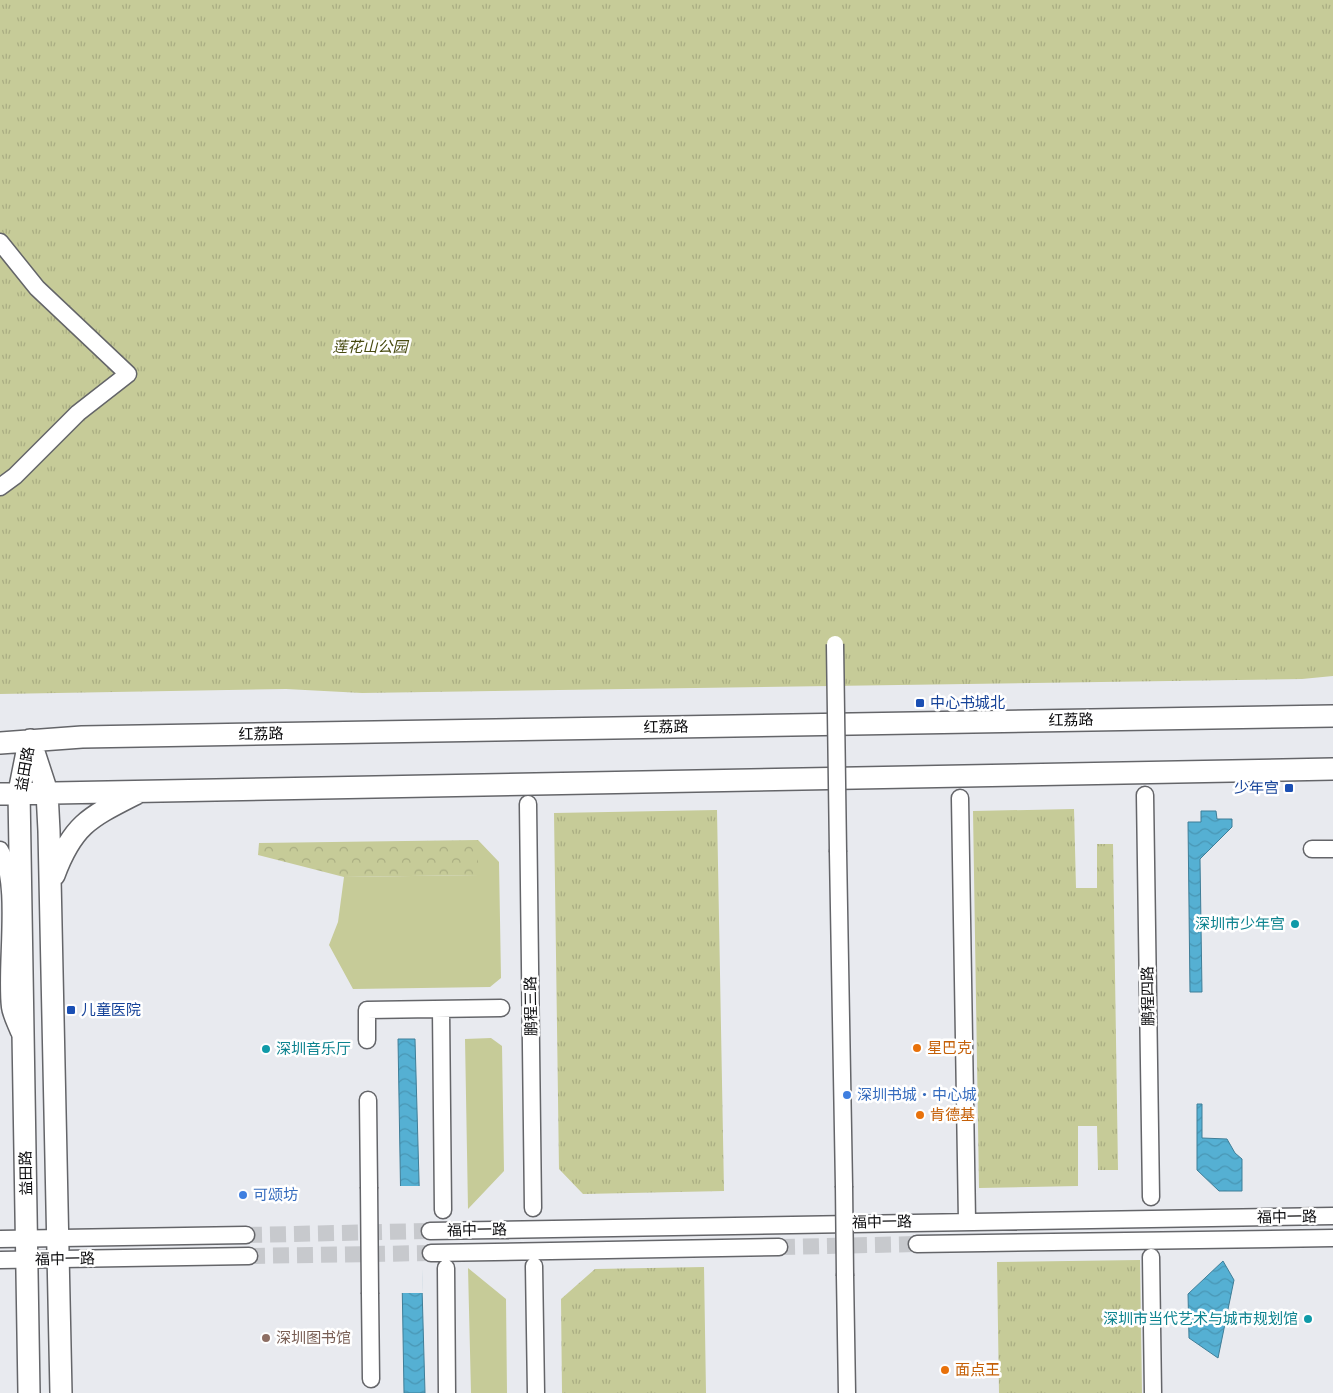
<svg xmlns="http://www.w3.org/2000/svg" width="1333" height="1393" font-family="Georgia,'Noto Sans SC',serif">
	<defs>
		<pattern id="forest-crowns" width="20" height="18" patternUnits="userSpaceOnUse" patternTransform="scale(1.25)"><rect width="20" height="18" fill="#c6cb98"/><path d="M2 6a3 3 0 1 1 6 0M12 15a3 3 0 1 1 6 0" fill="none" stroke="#a9ad82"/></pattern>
		<pattern id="park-tufts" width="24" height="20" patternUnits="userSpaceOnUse" patternTransform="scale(1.25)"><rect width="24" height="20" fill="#c6cb98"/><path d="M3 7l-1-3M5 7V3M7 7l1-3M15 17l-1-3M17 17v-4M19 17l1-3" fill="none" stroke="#a9ad82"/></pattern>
		<pattern id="water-waves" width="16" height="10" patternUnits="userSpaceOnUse" patternTransform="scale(1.25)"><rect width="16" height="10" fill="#55b0d3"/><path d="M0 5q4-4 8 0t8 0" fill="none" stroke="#4996b4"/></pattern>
	</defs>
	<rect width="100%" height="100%" fill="#e8eaef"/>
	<path fill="#c6cb98" d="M478,840L499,862L501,978L490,987L353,989L329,945L338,922L344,877L478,875Z
		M491,1038L502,1046L504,1171L468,1209L465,1039Z
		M468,1268L506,1299L507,1393H471Z"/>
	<path fill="url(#forest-crowns)" d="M478,840V875L344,877L258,855L259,843Z"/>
	<path fill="url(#park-tufts)" d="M0,0H1333V676L1302,679L362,693L286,689L0,694Z
		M1074,809L1076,888H1097V844H1113L1118,1170H1098L1097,1126H1078V1186L979,1188L973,811Z
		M717,810L724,1191L583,1194L559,1169L554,813Z
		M1140,1260L1142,1393H999L997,1262Z
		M704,1267L706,1393H562L561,1299L595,1269Z"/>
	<path fill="url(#water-waves)" stroke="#3f7e98" d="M1201,811H1216L1217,819H1232V827L1200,859L1202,992H1190L1188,822H1201Z
		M398,1039H415L425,1393H404Z
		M1197,1104H1202V1138L1227,1139L1235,1153L1242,1159V1191H1219L1197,1170Z
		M1223,1261L1234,1280L1218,1358L1189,1338L1188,1294Z"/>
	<path fill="#e8eaef" d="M398,1186H421L423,1293H400Z"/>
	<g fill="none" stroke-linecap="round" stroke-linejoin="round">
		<path stroke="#c7c9cd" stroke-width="16" stroke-dasharray="16 8" stroke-linecap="butt" d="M246,1235L430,1231
			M779,1247L917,1244
			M249,1256L431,1253"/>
		<defs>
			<path id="minor" d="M0,242L37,288L128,374L78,413L15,476L0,487
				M1145,795L1151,1197
				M960,798L967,1221
				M528,804L533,1208
				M1312,849H1333
				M0,850C20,884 5,966 10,1007C11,1015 16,1024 19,1032
				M838,852L844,1186
				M441,1009L443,1210
				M367,1040V1010L501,1008
				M368,1100L369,1187
				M430,1231L1333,1216
				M0,1239L246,1235
				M917,1244L1333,1238
				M431,1253L779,1247
				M1151,1257L1153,1393
				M0,1260L249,1256
				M534,1266L536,1393
				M446,1268L447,1393
				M845,1276L847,1393
				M370,1294L371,1379"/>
			<path id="major" d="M30,740L47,792L49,831L61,1393
				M29,742L19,792L29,1393
				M0,743L82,737L1333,716
				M0,794L1333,769
				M54,875C73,824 90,817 137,793"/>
		</defs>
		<use href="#minor" stroke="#646569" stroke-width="19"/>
		<use href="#major" stroke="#646569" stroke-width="24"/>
		<use href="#minor" stroke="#fff" stroke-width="16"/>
		<use href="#major" stroke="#fff" stroke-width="21"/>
		<defs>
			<path id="minor-bridge" d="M835,644L838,852
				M844,1186L845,1276
				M369,1187L370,1294"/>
		</defs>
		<use href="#minor-bridge" stroke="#646569" stroke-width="19" stroke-linecap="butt"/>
		<use href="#minor-bridge" stroke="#fff" stroke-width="16"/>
	</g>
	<g fill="#1a4fb4" stroke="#fff" stroke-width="2">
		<rect x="915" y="698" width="10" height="10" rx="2.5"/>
		<rect x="1284" y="783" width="10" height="10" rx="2.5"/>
		<rect x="66" y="1005" width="10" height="10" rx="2.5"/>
	</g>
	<g fill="#0f9aa8" stroke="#fff" stroke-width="2">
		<circle cx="1295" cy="924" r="5"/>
		<circle cx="266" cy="1049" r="5"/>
		<circle cx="1308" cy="1319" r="5"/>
	</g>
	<g fill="#e8710a" stroke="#fff" stroke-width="2">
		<circle cx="917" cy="1048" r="5"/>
		<circle cx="920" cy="1115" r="5"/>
		<circle cx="945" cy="1370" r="5"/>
	</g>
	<g fill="#3f7fe0" stroke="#fff" stroke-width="2">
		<circle cx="847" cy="1095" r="5"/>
		<circle cx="243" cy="1195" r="5"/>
	</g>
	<circle fill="#8d6e63" stroke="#fff" stroke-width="2" cx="266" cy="1338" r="5"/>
	<g text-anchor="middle" stroke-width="5" stroke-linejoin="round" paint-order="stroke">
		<g font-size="15" font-style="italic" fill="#484b10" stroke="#fff">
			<text x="370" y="352">莲花山公园</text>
		</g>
		<g font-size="15" fill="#164399" stroke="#fff" text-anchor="start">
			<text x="930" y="708">中心书城北</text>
			<text x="1279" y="793" text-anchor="end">少年宫</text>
			<text x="81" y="1015">儿童医院</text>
		</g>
		<g font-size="15" fill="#0b0b0d" stroke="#fff">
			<text transform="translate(1071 720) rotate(-1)" y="5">红荔路</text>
			<text transform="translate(666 727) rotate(-1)" y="5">红荔路</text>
			<text transform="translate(261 734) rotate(-1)" y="5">红荔路</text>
			<text transform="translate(25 769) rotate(-80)" y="5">益田路</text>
			<text transform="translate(1148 996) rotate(-91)" y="5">鹏程四路</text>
			<text transform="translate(531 1006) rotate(-91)" y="5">鹏程三路</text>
			<text transform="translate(26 1173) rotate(-91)" y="5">益田路</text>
			<text transform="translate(1287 1217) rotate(-1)" y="5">福中一路</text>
			<text transform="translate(882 1222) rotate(-1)" y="5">福中一路</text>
			<text transform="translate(477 1230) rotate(-1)" y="5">福中一路</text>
			<text transform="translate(65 1259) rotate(-1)" y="5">福中一路</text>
		</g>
		<g font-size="15" fill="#0d838f" stroke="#fff" text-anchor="end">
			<text x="1285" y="929">深圳市少年宫</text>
			<text x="276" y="1054" text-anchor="start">深圳音乐厅</text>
			<text x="1298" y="1324">深圳市当代艺术与城市规划馆</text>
		</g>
		<g font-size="15" fill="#c56008" stroke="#fff" text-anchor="start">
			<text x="927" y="1053">星巴克</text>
			<text x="930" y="1120">肯德基</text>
			<text x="955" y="1375">面点王</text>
		</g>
		<g font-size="15" fill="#366cbe" stroke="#fff" text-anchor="start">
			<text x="857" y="1100">深圳书城·中心城</text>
			<text x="253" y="1200">可颂坊</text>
		</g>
		<g font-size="15" fill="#785e54" stroke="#fff" text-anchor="start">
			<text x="276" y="1343">深圳图书馆</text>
		</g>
	</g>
</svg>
